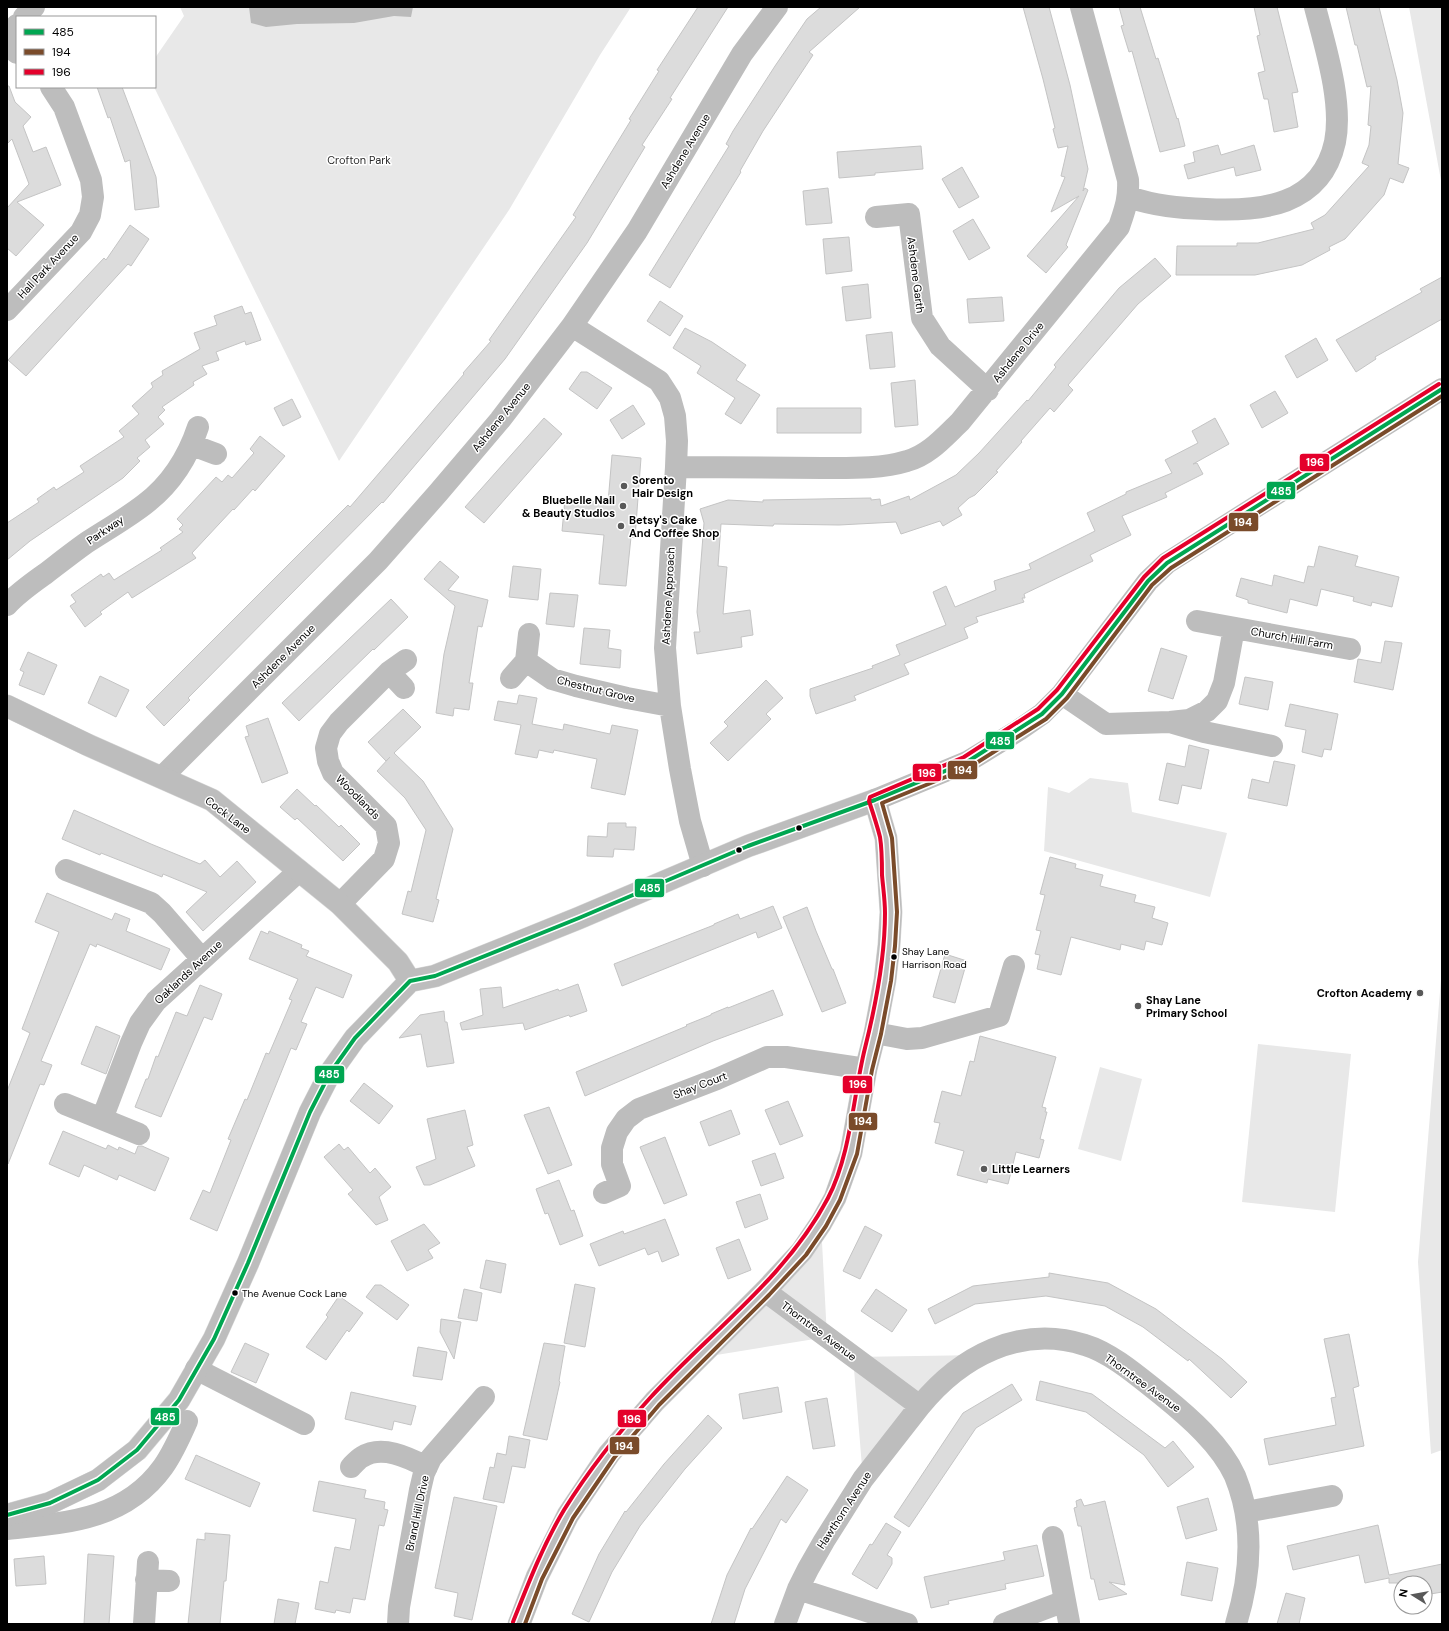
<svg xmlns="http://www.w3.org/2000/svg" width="1449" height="1631" font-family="'DM Sans',sans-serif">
	<rect width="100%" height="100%" fill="#fff"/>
	<path fill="#e8e8e8" d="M180,7H631L600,55L509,210L339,461L154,87L155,58L184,16Z
		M1409,7H1442V186Z
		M1090,778L1128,783L1132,812L1227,833L1210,897L1044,851L1048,787L1069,793Z
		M1442,967V1450L1431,1454L1418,1262Z
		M1258,1044L1351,1054L1335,1212L1242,1202Z
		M1100,1067L1142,1079L1121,1161L1078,1149Z
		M821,1223L827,1337L698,1358Z
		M981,1355L863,1479L853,1357Z"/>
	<path fill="#bababa" d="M249,7H413L411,17L394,16L354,23L297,24L266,27L251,23Z"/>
	<path fill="#dcdcdc" stroke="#c4c4c4" d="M698,7H728L670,98L672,99L642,145L645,147L587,243L505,359L383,503L382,502L188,698L190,700L164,726L146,707L348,505L350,507L464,374L463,373L491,341L489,340L576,217L573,215L631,120L629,119L659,71L657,70Z
		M821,7H860L809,52L813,55L763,131L740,171L741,172L670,288L649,275L729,146L726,144L733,131L775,66L807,19Z
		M1023,7H1049L1070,85L1088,169L1083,191L1085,188L1088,190L1066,245L1068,247L1046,273L1027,256L1079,196L1051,212L1065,177L1061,176L1068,146L1058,148L1053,129L1055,128L1043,79Z
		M1119,7H1140L1156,59L1158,58L1177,119L1178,118L1185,146L1160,152L1132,51L1129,52L1121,26L1124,25Z
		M1254,7H1277L1298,92L1292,93L1298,127L1274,132L1268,99H1264L1258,73L1265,71L1257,36L1260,35Z
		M1346,7H1379L1397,80L1403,113L1398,164L1409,168L1403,183L1390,178L1384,195L1345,239L1329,247L1330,250L1302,265L1255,275H1176L1177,246H1237V243H1258L1314,229L1311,223L1325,215L1369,166L1362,163L1369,145L1371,126L1368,125L1371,86L1367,87L1357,45H1355Z
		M7,86H9L15,102L31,117L23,126L33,152L46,147L61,185L17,202L44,225L16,256L7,248V208L29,184L12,139L7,144Z
		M97,87H122L156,177L159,207L135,210L130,160L125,162L110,117L108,118Z
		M1218,145L1221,155L1254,145L1261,170L1236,176L1234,167L1188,179L1184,165L1195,162L1193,152Z
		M921,146L923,169L875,173V175L839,178L837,152Z
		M962,167L979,197L959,208L942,179Z
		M828,188L832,223L806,225L803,191Z
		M973,219L990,248L969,260L953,231Z
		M130,225L149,239L131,266L128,264L26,376L8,360L104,258L106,260Z
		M849,237L852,271L826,274L823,239Z
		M1155,258L1171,276L1138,304L1068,385L1073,390L1054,412L1050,408L1021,441L1022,442L996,471L998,472L975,495L969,498L958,508L962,515L943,526L940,521L901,534L896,522L839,525L774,524L773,526L721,524L718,566L727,567L723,614L750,610L753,635L741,637L742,647L697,654L694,632H700L697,612L704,523L700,509L728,500L763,502V500L871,498V500L880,499L881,506L909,496L910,500L956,475L979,453L1027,400L1028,401L1056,367L1054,365L1119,288Z
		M1442,277V319L1375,357L1376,359L1356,372L1336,340L1422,292L1420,289Z
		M868,284L871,318L846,321L842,287Z
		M1002,297L1004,321L969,323L967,299Z
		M660,301L683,316L670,336L647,321Z
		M242,306L245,314L251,312L261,340L246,345L245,341L216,352L219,360L202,366L207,374L193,382L194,385L162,407L165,410L158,417L164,424L145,440L150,447L137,458L140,461L123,478L30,541L7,560V523L39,502L37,499L54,487L56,490L84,472L80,466L124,437L119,431L139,414L132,406L153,387L151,383L163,375L162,371L200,349L194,333L217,325L214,316Z
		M685,328L712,342L746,365L736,380L760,395L741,424L725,414L735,398L697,373L701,366L673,348Z
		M892,332L895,367L870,369L866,335Z
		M1316,338L1328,360L1297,378L1285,356Z
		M581,372H587L612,388L597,409L569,389Z
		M915,380L918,425L895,427L891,383Z
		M1275,391L1288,413L1262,428L1250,405Z
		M292,399L301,417L283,426L274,408Z
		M633,405L645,424L622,439L610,420Z
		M777,408H861V433H777Z
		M544,418L562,434L484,523L465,507Z
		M1215,418L1229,444L1193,464L1197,463L1203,474L1165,493L1167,497L1122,516L1131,535L1090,555L1093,561L1024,594L1025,598H1022L1024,602L976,617L978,622L964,628L968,638L904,664L909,674L854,696L856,700L816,714L810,696V689L873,668L872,666L900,655L896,645L946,625L933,592L946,586L955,607L996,590L994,581L1031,569L1029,564L1095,531L1087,513L1126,494V492L1172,473L1165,460L1198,443L1192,431Z
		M260,436L285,456L255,491L253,489L234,510L233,509L192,553L196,558L132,598L128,592L100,612L102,614L85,627L70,606L76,602L71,595L101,574L103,577L109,573L114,580L162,550L160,548L183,532L179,529L183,525L177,519L216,477L222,482L228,475L232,478L254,453L250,449Z
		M612,455L641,458L635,538L631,537L626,586L599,584L604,535L562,531L565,499L608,503Z
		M1319,546L1358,556L1355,566L1399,577L1392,607L1372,602L1371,606L1353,601L1354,597L1321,589L1317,606L1290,599L1287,613L1248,603V600L1236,596L1241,578L1272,586L1274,575L1304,583L1308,566L1314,567Z
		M440,561L459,577L448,590L488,600L482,627L478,626L469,683H473L469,710L454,708L453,716L436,713L444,654L455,606L424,579Z
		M513,566L541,569L538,600L509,597Z
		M550,593L578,595L574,627L546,624Z
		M391,599L408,617L374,650L373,649L299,721L282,703Z
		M584,628L610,630L608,648L621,650L620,668L580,664Z
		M1385,641L1402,643L1393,690L1354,682L1358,659L1381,663Z
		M1161,648L1187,656L1173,699L1148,691Z
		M28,652L57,665L44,695L19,685L24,672L20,670Z
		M100,676L129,690L116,717L88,703Z
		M1245,677L1273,682L1268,710L1239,704Z
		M766,680L783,698L766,714L771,719L728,761L710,743L728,726L724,722Z
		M519,695L537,698L532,724L563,730L564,724L610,734L612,725L638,730L625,795L591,788L597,759L554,750L553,753L539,750L537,758L515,754L521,725L494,720L498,701L517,704Z
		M1290,704L1338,714L1331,750L1324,749L1322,757L1302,752L1306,730L1285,726Z
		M403,709L421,727L394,753L423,781L453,829L436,899L439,900L433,922L402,914L408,891L411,892L426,830L405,798L377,771L390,757L386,761L368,742Z
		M268,718L288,773L262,783L245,737L249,736L246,726Z
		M1189,745L1209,750L1201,789L1182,785L1178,804L1159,800L1167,763L1185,767Z
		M1274,761L1295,765L1287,806L1248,798L1252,779L1269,783Z
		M297,789L315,806L316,805L339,827L341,825L360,844L343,861L297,818L295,820L280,807Z
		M74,810L151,844L200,864L205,860L220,877L237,861L256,882L203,931L186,912L207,892L163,874L162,877L101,853L100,855L62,839Z
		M608,823H626V827H636L634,850L614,849L613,857L587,856L588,836L607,837Z
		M1050,857L1076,864L1075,868L1103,875L1100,886L1136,895L1134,902L1155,907L1152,918L1168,923L1162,945L1146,941L1144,950L1121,944L1120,950L1071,937L1061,975L1037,969L1040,955L1035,954L1041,931L1036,930L1045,895L1040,894Z
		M47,893L112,920L115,913L130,919L126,931L170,949L161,970L97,944L96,947L90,944L41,1061L52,1065L44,1085L40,1084L8,1164L7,1091L30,1033L22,1029L59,932L35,922Z
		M773,906L782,928L758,938L756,932L622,986L614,964L714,925V924L738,914L740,919Z
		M807,907L816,931L832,969H833L846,1003L822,1012L783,917Z
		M261,931L268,934L269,931L302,945L301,948L309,951L306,956L352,975L343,998L316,987L301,1022L307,1024L296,1050L291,1048L217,1231L190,1219L203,1190L210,1193L231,1140L228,1139L245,1099L247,1100L266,1053L269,1054L292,1000L289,999L298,979L249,959Z
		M945,954L967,961L955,1003L933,997Z
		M578,984L587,1011L570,1017L569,1015L525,1030L523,1023L462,1030L460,1023L483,1015L480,989L501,987L503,1008L558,989L559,991Z
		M200,985L222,994L212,1020L204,1017L161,1117L135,1107L146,1079H148L156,1056L158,1057L176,1012L187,1016Z
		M773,990L783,1015L713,1041L585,1096L576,1072L687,1026L686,1025L711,1015V1014L728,1007V1008Z
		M444,1011L445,1022H447L454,1063L427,1067L421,1034L399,1038L420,1015Z
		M96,1026L120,1036L106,1074L81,1064Z
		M980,1036L1056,1057L1042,1107L1046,1108L1045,1112H1047L1040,1139L1044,1140L1039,1158L1016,1152L1008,1184L988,1179L987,1183L957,1175L964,1151L935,1143L940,1123L934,1122L942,1091L961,1096L970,1061L974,1062Z
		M364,1083L393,1106L379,1124L350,1101Z
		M788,1101L803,1136L780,1145L765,1110Z
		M549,1107L572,1165L548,1174L524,1115Z
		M465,1110L473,1145L467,1147L475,1166L430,1185H424L416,1167L436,1159L427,1119Z
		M731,1110L740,1134L709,1146L700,1122Z
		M63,1131L106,1149L108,1145L118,1150L119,1147L135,1154L138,1146H142L169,1158L155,1191L119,1175L117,1180L84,1165L79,1177L49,1164Z
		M665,1137L687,1195L664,1204L640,1147Z
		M339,1144L344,1150L348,1147L370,1173L375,1168L391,1187L379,1197L388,1220L376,1225L348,1194L353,1190L324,1157Z
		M775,1153L784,1178L761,1186L752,1161Z
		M559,1180L571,1211L574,1210L583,1236L560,1245L548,1213L545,1214L536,1189Z
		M760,1194L768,1219L745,1228L736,1202Z
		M665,1219L679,1255L662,1262L658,1251L648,1255L645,1248L599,1266L590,1244L623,1231L624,1234Z
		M424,1224L440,1243L428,1250L433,1258L407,1271L391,1241Z
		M865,1226L882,1235L860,1279L843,1271Z
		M739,1239L751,1270L728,1279L716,1248Z
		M486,1260L506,1264L501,1293L480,1288Z
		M1049,1273L1108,1283L1156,1309L1222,1359L1247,1382L1231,1398L1189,1359L1188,1361L1143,1327L1105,1306L1046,1296L975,1304L935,1324L928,1309L973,1286L1049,1277Z
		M575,1284L595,1288L585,1347L564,1343Z
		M375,1285H381L409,1305L397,1320L366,1297Z
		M464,1289L482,1293L477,1321L458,1318Z
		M876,1289L907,1310L892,1332L861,1311Z
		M339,1296L363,1313L349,1332L347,1330L326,1360L306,1347L328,1317L326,1315Z
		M441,1319L461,1322L454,1359L440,1332Z
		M1349,1334L1359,1386L1353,1388L1364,1446L1269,1465L1264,1439L1336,1425L1331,1398L1336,1397L1324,1339Z
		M245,1343L269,1354L256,1383L231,1372Z
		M544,1343L565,1346L559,1381L560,1382L547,1440L523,1435Z
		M418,1347L447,1352L442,1380L413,1376Z
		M1040,1381L1092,1394L1165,1448L1173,1441L1194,1467L1168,1487L1144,1455L1086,1412L1036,1400Z
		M1012,1384L1022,1400L976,1428L909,1527L894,1517L963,1413Z
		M778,1387L782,1412L743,1419L739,1394Z
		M351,1392L416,1406L411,1425L394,1421L392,1430L345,1419Z
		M827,1398L835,1446L813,1449L805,1402Z
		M708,1415L722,1428L685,1469L640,1526L612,1572L589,1622L572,1614L599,1554L625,1511L626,1512L664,1464Z
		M509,1436L530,1440L525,1468L512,1466L504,1503L483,1499L490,1467L494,1468L497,1453L506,1455Z
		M196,1455L260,1483L250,1507L185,1479Z
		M787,1476L808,1490L786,1523L781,1519L745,1589L734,1624H711L727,1575L751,1528L752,1529Z
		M319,1481L366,1490L364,1498L385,1502L384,1509L388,1510L384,1526L379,1525L365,1600L353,1598L350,1613L336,1610L335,1613L315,1609L320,1581L328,1583L335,1547L350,1550L356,1519L313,1511Z
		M454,1497L497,1506L472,1620L454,1616L458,1593L435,1588Z
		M1208,1498L1217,1530L1186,1539L1177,1507Z
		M1081,1499L1084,1506L1105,1501L1125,1585L1109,1582L1127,1594L1099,1600L1094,1579H1091L1081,1526H1078L1074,1508L1077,1507L1076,1501Z
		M886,1523L901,1532L887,1555L892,1558V1564L877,1589L852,1574L870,1544L872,1545Z
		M1378,1525L1389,1575L1442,1564V1592L1425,1595V1583H1389V1578L1365,1583L1359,1555L1293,1570L1287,1546Z
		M205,1533L230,1535L226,1581H224L220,1624H188L197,1539L205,1540Z
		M1037,1545L1044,1576L1005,1584L1006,1589L948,1601L949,1604L931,1608L924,1577L1005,1560L1003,1552Z
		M88,1554L114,1556L109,1624H84Z
		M44,1556L46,1584L16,1586L14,1559Z
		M1187,1562L1218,1568L1212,1601L1181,1595Z
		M1286,1593L1305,1598L1299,1624H1277Z
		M278,1599L299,1603L295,1624H274Z"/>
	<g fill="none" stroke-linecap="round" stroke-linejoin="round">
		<defs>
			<path id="major" d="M7,706L88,745L212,800L340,904L398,962L410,981
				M410,981L435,976L579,918L748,846L875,800L886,838L891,912L889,945L885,980L875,1033L866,1069L851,1153L835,1198L821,1223L802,1251L765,1291L655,1401L609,1454L568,1515L537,1577L519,1624
				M7,1515L50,1503L98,1480L137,1450L179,1400L214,1339L248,1263L310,1112L330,1073L355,1038L410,981"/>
		</defs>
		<use href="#major" stroke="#dbdbdb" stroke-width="23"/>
		<path stroke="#bdbdbd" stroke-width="22" d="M24,17L34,7
			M7,36L17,25
			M7,44L17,53
			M1129,197C1155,206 1179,208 1206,209C1261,212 1321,206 1335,142C1343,102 1325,46 1315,7
			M876,217L909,214L922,318L940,346L988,390
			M7,310L81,232L90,215L93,197L91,180L64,107L51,87
			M572,326L659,381L670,398L675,416L677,441L676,467L665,648L670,706L680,769L690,821L703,866
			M192,445L216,454
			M676,467C725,467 774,468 822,468C850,468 881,469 907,461C929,455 944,437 960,422L1119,227C1125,209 1129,199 1128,180L1081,7
			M7,605C18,593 31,584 45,574C58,564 72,553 86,543C106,530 127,518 145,504C170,485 188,457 198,427
			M1197,621L1350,649
			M529,634L526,661L552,679L576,686L627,698L670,706
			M389,672L404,688
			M511,678L526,661
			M1062,694L1106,724L1170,722L1189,720L1207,711L1217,701L1224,683L1234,628
			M1173,723L1204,732L1272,746
			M162,777L378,561L438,493L500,420L572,326L637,231L742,54L777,7
			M875,800L967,762L1019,730L1042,714L1062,694L1148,581L1167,563L1442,389
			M66,870L151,903L162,913L202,959
			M340,904L384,859L389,843L386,826L333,773L328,761L326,748L330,734L339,722L389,672L406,660
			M875,1033L907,1039L922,1038L999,1016L1014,966
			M65,1104L139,1134
			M102,1119L131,1043L140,1023L156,1001L299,871
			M604,1193L620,1186L612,1164V1148L617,1132L626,1119L639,1109L717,1079L767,1057H786L866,1069
			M765,1291L920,1406C960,1357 1020,1324 1085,1345C1112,1353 1140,1378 1163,1396C1189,1417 1221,1445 1235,1476C1255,1525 1251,1575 1236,1624
			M196,1369L304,1424
			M351,1467C354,1464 358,1459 362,1457C382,1444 409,1458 427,1467
			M1246,1512L1332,1496
			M7,1529C66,1523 125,1520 163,1467C173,1453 180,1437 187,1421
			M1053,1537L1069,1622
			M146,1580L169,1581
			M798,1589L907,1624
			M144,1624L148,1562
			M398,1624L399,1607L420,1490L424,1473L431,1458L484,1397
			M785,1624L798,1589L808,1569L824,1541L863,1479L920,1406
			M1004,1624L1065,1601"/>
		<use href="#major" stroke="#bdbdbd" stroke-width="22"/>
		<defs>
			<path id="bus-1" d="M7,1515L50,1503L98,1480L137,1450L179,1400L214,1339L248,1263L310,1112L330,1073L355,1038L410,981L435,976L579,918L748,846L875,800L967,762L1042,714L1062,694L1148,581L1167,563L1442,389"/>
			<path id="bus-2" d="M525,1624L542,1579L573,1518L614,1458L659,1405L769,1295L806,1255L826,1226L840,1200L857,1154L872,1070L881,1034L891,981L895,946L897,912L892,838L882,803L970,767L1046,719L1067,698L1152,585L1171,568L1442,396"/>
			<path id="bus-3" d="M513,1622C528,1584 543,1545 564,1510C589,1470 618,1433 650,1398C709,1333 786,1278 828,1198C851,1154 853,1096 865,1048C876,1004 885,958 885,913C885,900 883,887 882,875C882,863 882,849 880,837C877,825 873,813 869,801L870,797L964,757L1038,709L1057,690L1144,577L1163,558L1439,384"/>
		</defs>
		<use href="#bus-1" stroke="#fff" stroke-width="7"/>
		<use href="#bus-2" stroke="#fff" stroke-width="7"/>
		<use href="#bus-3" stroke="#fff" stroke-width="7"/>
		<use href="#bus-1" stroke="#00a651" stroke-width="4"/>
		<use href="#bus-2" stroke="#7a4b2a" stroke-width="4"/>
		<use href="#bus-3" stroke="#e4002b" stroke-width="4"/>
	</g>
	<g fill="#595959" stroke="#fff" stroke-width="1.5">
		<circle cx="624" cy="486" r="4"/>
		<circle cx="623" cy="506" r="4"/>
		<circle cx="621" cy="526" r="4"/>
		<circle cx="1420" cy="993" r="4"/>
		<circle cx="1138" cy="1006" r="4"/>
		<circle cx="984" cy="1169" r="4"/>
	</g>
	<g fill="#000" stroke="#fff" stroke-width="1.5">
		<circle cx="799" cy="828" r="3.5"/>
		<circle cx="739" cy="850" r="3.5"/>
		<circle cx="894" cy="957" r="3.5"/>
		<circle cx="235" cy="1293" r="3.5"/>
	</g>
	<g text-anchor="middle" stroke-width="3" stroke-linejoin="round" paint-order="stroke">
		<g font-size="10" fill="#000" stroke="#fff" text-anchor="start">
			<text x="902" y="955">Shay Lane<tspan x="902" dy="13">Harrison Road</tspan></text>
			<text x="242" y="1297">The Avenue Cock Lane</text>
		</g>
		<g font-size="11" fill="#000" stroke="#fff">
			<text transform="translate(685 151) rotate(-59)" y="4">Ashdene Avenue</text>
			<text transform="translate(48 266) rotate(-47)" y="4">Hall Park Avenue</text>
			<text transform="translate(916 275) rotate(83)" y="4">Ashdene Garth</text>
			<text transform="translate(1018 352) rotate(-51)" y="4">Ashdene Drive</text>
			<text transform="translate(501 417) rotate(-51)" y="4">Ashdene Avenue</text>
			<text transform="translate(105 530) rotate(-34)" y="4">Parkway</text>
			<text transform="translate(668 596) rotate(-87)" y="4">Ashdene Approach</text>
			<text transform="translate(1292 638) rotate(10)" y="4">Church Hill Farm</text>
			<text transform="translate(283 656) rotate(-45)" y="4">Ashdene Avenue</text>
			<text transform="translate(596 689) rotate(14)" y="4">Chestnut Grove</text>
			<text transform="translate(358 797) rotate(45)" y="4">Woodlands</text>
			<text transform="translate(228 815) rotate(37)" y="4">Cock Lane</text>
			<text transform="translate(188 972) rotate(-43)" y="4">Oaklands Avenue</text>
			<text transform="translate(700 1085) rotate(-21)" y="4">Shay Court</text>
			<text transform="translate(819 1331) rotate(37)" y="4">Thorntree Avenue</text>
			<text transform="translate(1143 1383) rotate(36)" y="4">Thorntree Avenue</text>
			<text transform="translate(844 1510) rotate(-57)" y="4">Hawthorn Avenue</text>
			<text transform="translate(417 1513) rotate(-78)" y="4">Brand Hill Drive</text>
		</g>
		<g font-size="11" fill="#2d2d2d" stroke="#fff">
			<text x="359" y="164">Crofton Park</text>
		</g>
		<g font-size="11" font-weight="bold" fill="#000" stroke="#fff" text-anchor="start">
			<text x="632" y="484">Sorento<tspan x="632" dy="13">Hair Design</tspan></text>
			<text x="615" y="504" text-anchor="end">Bluebelle Nail<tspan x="615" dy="13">&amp; Beauty Studios</tspan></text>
			<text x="629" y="524">Betsy's Cake<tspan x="629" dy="13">And Coffee Shop</tspan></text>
			<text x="1412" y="997" text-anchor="end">Crofton Academy</text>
			<text x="1146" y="1004">Shay Lane<tspan x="1146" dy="13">Primary School</tspan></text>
			<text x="992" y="1173">Little Learners</text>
		</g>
	</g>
	<g stroke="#fff" stroke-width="1.5">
		<rect x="1299" y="453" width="31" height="19" rx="4" fill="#e4002b"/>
		<rect x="1266" y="481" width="30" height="19" rx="4" fill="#00a651"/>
		<rect x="1228" y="512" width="31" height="20" rx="4" fill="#7a4b2a"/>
		<rect x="985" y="731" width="30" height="19" rx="4" fill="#00a651"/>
		<rect x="947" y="760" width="31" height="20" rx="4" fill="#7a4b2a"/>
		<rect x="912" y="763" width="30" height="19" rx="4" fill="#e4002b"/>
		<rect x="634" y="878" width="31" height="20" rx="4" fill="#00a651"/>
		<rect x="314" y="1065" width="31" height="19" rx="4" fill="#00a651"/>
		<rect x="842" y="1075" width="31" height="19" rx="4" fill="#e4002b"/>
		<rect x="848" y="1112" width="30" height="19" rx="4" fill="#7a4b2a"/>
		<rect x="150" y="1407" width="30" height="19" rx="4" fill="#00a651"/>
		<rect x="617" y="1409" width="30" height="19" rx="4" fill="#e4002b"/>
		<rect x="609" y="1436" width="31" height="19" rx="4" fill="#7a4b2a"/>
	</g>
	<g font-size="11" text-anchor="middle" font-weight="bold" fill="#fff">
		<text x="1315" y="466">196</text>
		<text x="1281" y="495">485</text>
		<text x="1243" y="526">194</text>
		<text x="1000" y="745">485</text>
		<text x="963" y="774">194</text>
		<text x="927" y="777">196</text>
		<text x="650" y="892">485</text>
		<text x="329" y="1078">485</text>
		<text x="858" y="1088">196</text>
		<text x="863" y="1125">194</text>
		<text x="165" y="1421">485</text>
		<text x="632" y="1423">196</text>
		<text x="624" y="1450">194</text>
	</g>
	<rect width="1449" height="1631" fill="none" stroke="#000000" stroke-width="16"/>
	<rect x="16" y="16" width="140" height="72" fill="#ffffff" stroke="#999999"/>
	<rect x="24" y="29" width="20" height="6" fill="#00a651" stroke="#999999"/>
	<text x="52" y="36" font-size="12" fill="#000000">485</text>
	<rect x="24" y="49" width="20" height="6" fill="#7a4b2a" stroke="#999999"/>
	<text x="52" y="56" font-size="12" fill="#000000">194</text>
	<rect x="24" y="69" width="20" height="6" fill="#e4002b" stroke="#999999"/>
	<text x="52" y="76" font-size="12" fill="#000000">196</text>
	<g transform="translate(1413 1595) rotate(281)"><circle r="19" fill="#ffffff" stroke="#999999"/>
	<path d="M0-3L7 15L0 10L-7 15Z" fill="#595959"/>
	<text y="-6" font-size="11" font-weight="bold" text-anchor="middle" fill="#000000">N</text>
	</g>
</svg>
